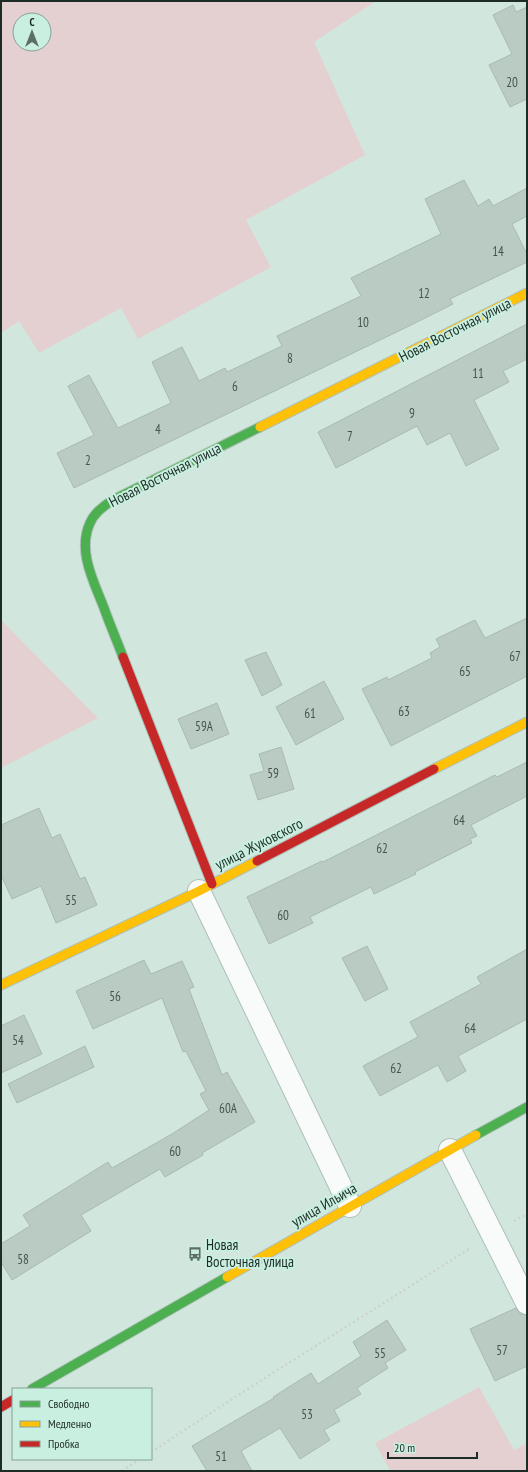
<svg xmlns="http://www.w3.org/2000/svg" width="528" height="1472" font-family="'PT Sans Narrow',sans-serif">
	<rect width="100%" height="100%" fill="#d1e7de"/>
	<path fill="#e4d0d0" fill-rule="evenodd" d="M1,1H376L314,42L365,155L246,220L271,267L138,339L121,308L39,353L19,321L1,333ZM20,20H44V44H20Z
		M1,620L98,718L1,768Z
		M479,1387L514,1450L527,1443V1471H390L375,1443Z"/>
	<path fill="#bacbc4" stroke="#a9b9b3" d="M513,5L516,12L527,7V99L510,107L489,65L512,54L493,15Z
		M464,180L478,206L489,199L493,206L527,188V216L512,224L527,254V262L450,299L453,304L409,326L74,488L57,453L94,435L68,386L89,375L118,428L171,403L152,362L182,347L199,381L225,368L227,372L282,346L277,336L361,296L351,278L441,234L425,199Z
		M527,324V359L503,371L509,382L474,400L499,449L466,466L450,433L427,445L417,426L336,468L318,432Z
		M527,618V676L391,746L362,689L387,677L388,680L432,658L430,653L440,647L436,639L475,620L485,638Z
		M266,652L282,685L262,696L245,660Z
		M324,681L344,719L296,745L276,707Z
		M217,703L229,734L191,749L178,719Z
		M281,747L294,789L258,800L250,775L264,771L259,754Z
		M527,762V796L471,825L477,836L470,839L472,843L415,872L416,874L374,894L371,887L310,917L313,923L269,944L247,897L322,861L323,862L495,775L497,777Z
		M39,808L52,838L60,834L80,879L85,877L97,905L56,923L41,886L12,899L1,875V825Z
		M367,946L388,989L365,1001L342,958Z
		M527,949V1019L458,1056L466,1071L447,1082L438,1065L380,1096L363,1066L418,1037L410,1022L481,984L477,977Z
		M144,960L151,974L182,961L194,987L189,989L222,1075L227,1072L255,1122L202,1153L203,1155L165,1177L160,1169L81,1215L91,1231L12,1280L1,1262V1244L30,1226L23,1215L108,1162L112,1168L172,1134L209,1110L200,1094L206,1091L186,1051L183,1052L162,998L93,1029L76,991Z
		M24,1015L42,1054L1,1073V1026Z
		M85,1046L94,1067L17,1103L8,1084Z
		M516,1308L520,1314L527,1315V1366L495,1381L470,1329Z
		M387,1320L406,1350L385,1363L388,1368L357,1388L361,1394L334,1410L340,1421L324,1430L330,1440L300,1459L280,1428L241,1451L252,1471H207L192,1446L274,1398L273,1397L311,1373L318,1384L361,1356L353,1342Z"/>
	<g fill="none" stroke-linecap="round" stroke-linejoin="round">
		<defs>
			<path id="street" d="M199,891L350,1206
				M450,1150L527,1303"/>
			<path id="fast" d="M123,657C117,641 110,625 104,608C94,582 77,551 90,523C94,513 103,507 111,501L260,427
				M476,1135L527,1107
				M32,1389L227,1277"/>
			<path id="slow" d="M260,427L527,293
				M434,769L527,722
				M1,985L199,891L257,861
				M227,1277L476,1135"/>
			<path id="jam" d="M123,657L212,884
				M257,861L434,769
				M1,1407L13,1400"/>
		</defs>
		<use href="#street" stroke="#aebfb8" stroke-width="24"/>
		<use href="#fast" stroke="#aebfb8" stroke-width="11"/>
		<use href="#slow" stroke="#aebfb8" stroke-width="11"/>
		<use href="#jam" stroke="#aebfb8" stroke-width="11"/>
		<path stroke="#ccd2d0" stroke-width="2.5" stroke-dasharray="2 3" stroke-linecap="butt" d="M514,1221L527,1214
			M151,1452L243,1392L469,1249
			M122,1471L140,1459"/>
		<use href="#street" stroke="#f8fbfa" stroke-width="22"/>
		<use href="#fast" stroke="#4caf50" stroke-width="9"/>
		<use href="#slow" stroke="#ffc107" stroke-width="9"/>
		<use href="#jam" stroke="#c62828" stroke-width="9"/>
	</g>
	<defs>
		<symbol id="bus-bare" viewBox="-9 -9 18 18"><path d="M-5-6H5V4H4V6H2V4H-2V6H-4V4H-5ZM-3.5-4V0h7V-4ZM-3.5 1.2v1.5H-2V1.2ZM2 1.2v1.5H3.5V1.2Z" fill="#5d6d67" stroke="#c9efe0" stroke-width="2.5" paint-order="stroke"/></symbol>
	</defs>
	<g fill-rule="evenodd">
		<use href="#bus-bare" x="185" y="1244" width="20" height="20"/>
	</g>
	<g text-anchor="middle" stroke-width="4" stroke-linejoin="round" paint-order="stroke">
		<g font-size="13" fill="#45544e">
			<text x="512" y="87">20</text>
			<text x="498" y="256">14</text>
			<text x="424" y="298">12</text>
			<text x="363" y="327">10</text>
			<text x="290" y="363">8</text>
			<text x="478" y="378">11</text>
			<text x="235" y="391">6</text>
			<text x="412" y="418">9</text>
			<text x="158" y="434">4</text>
			<text x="350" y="441">7</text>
			<text x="88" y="465">2</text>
			<text x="515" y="661">67</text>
			<text x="465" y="676">65</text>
			<text x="404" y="716">63</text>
			<text x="310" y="718">61</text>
			<text x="204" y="731">59А</text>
			<text x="273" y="778">59</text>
			<text x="459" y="825">64</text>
			<text x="382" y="853">62</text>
			<text x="71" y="905">55</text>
			<text x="283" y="920">60</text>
			<text x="115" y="1001">56</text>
			<text x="470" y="1033">64</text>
			<text x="18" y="1045">54</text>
			<text x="396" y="1073">62</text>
			<text x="228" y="1113">60А</text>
			<text x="175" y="1156">60</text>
			<text x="23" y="1264">58</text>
			<text x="502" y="1355">57</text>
			<text x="380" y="1358">55</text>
			<text x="307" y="1419">53</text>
			<text x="221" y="1461">51</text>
		</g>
		<g font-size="15" fill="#1e2c27" stroke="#c9efe0">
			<text transform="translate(455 330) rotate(-27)" y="5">Новая Восточная улица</text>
			<text transform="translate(165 475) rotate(-27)" y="5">Новая Восточная улица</text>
			<text transform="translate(259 844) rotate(-27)" y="5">улица Жуковского</text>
			<text transform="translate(324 1205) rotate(-30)" y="5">улица Ильича</text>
		</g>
		<g font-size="15" fill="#1e2c27" stroke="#c9efe0" text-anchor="start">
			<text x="206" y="1250">Новая<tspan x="206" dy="17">Восточная улица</tspan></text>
		</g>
	</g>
	<rect width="528" height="1472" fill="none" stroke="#1e2c27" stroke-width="4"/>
	<rect x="12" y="1388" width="140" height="72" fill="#c9efe0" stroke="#85a196"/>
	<rect x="20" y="1401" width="20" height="6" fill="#4caf50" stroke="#85a196"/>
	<text x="48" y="1408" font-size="12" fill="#1e2c27">Свободно</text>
	<rect x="20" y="1421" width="20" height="6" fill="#ffc107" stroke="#85a196"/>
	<text x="48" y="1428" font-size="12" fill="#1e2c27">Медленно</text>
	<rect x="20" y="1441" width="20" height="6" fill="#c62828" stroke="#85a196"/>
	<text x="48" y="1448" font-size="12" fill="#1e2c27">Пробка</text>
	<g transform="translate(32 32)"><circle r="19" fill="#c9efe0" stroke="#85a196"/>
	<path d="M0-3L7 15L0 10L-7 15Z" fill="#5d6d67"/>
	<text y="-6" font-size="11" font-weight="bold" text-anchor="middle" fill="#1e2c27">С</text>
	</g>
	<path d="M388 1452v6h89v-6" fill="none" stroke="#1e2c27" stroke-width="2"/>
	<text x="394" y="1452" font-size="12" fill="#1e2c27" stroke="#c9efe0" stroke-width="3" paint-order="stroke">20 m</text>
</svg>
